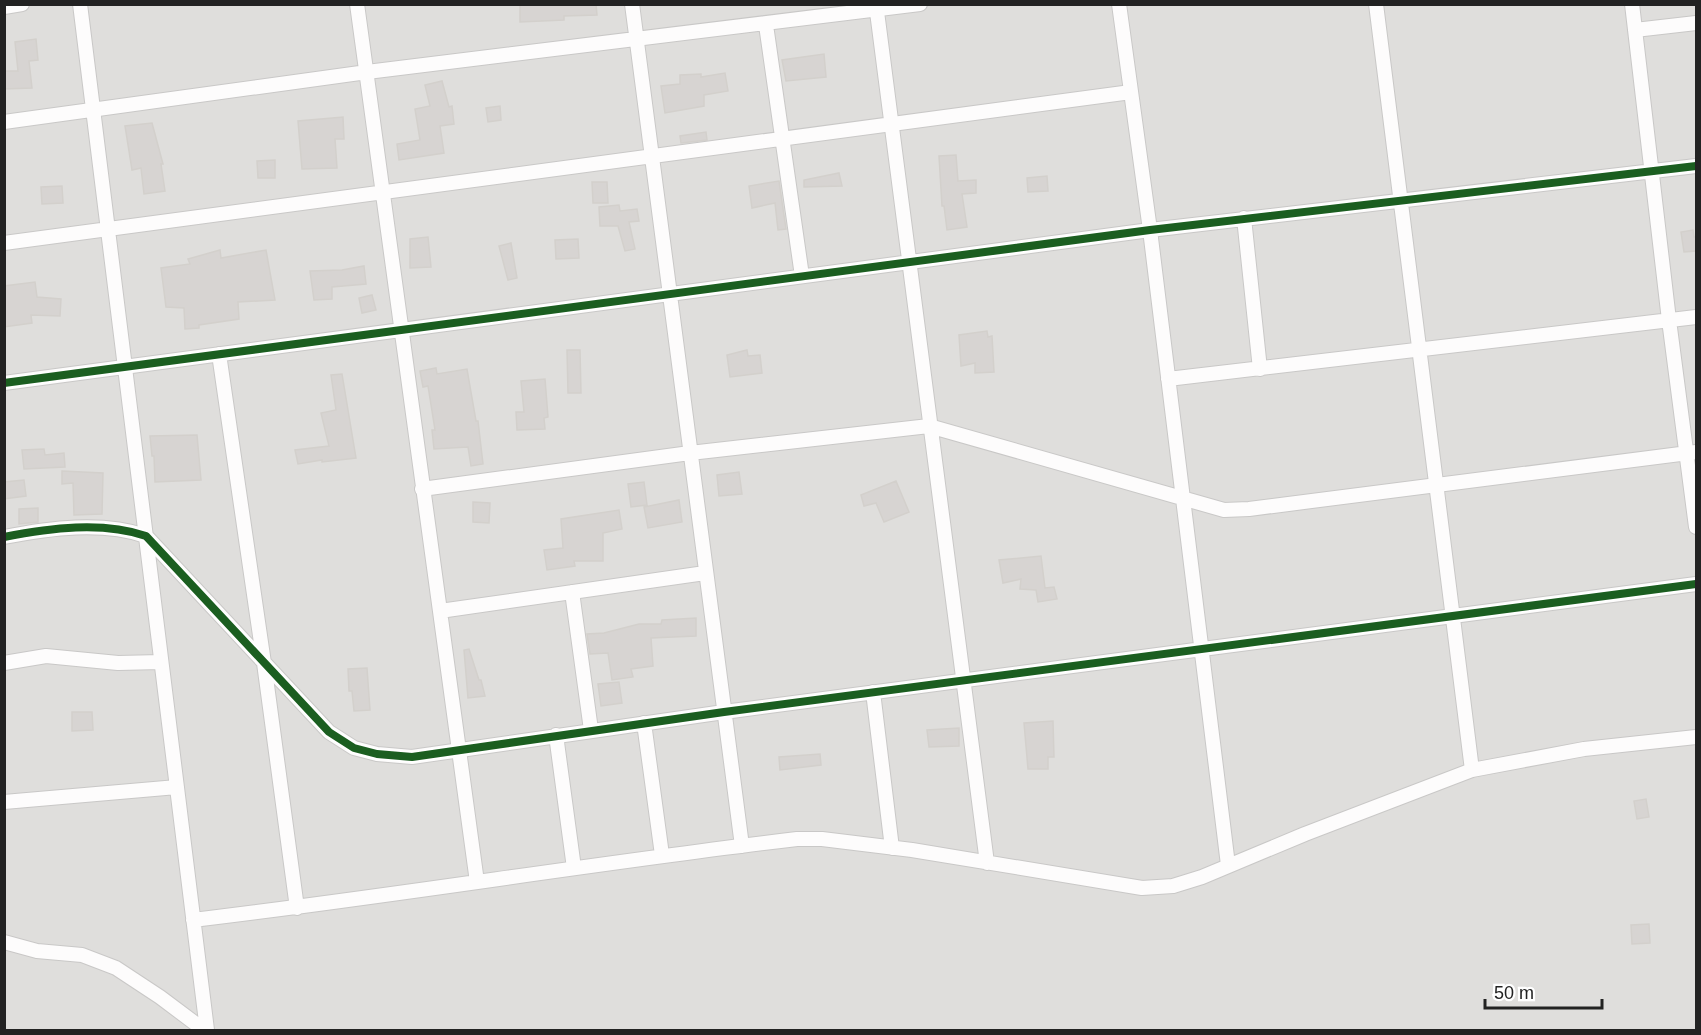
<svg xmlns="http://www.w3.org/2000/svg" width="1701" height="1035" font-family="Helvetica,sans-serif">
	<rect width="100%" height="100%" fill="#f0eeeb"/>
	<path fill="#dfdedc" d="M5,5H1696V1030H5Z"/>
	<path fill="#d7d4d2" stroke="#d3d0cc" stroke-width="1.5" d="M520,4H596L597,15L564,16V20L520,22Z
		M36,39L38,60L29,61L32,88L4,89V71H18L15,42Z
		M824,54L826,77L786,81L782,60Z
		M725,73L728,91L704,95V106L665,113L661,86L680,84V75L701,74V77Z
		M442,81L449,107L452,106L454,124L440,126L444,153L399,160L397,144L420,140L415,109L430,106L425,85Z
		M500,106L501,120L488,122L486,108Z
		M343,117L344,139H335L337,168L302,169L298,121Z
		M152,123L163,164H161L165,191L144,194L141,168L132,170L125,126Z
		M706,132L707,140L681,143L680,136Z
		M956,155L958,181L976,180V193L962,194L967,227L947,230L944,206H942L939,156Z
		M275,160V178H258L257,161Z
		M839,173L842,186L804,187V180Z
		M1047,176L1048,191L1028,192L1027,178Z
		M779,181L786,229L778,230L775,203L752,208L749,186Z
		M592,182H607L608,203H593Z
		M62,186L63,203L42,204L41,187Z
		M619,205L620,211L637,209L639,221L629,222L635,249L625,251L618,226H600L599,207Z
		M1693,230L1694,237H1696V251L1684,252L1681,232Z
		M428,237L431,267L410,268V239Z
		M578,239L579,258L556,259L555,240Z
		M511,243L517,278L508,280L499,246Z
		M220,250L221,258L266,250L275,300L238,302L239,319L199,325V328L185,329L184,308L166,307L161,268L190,264L188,259Z
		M364,266L366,284L332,287V299L314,300L310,271L342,270Z
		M35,282L37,297L61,299L60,316L31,315L32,323L4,327V286Z
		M372,295L376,310L362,313L359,298Z
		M987,331L988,337L992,336L994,372L975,373V363L961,366L959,335Z
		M567,350H580L581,393H568Z
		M747,350L748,356L760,355L762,373L730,377L727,355Z
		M436,368L437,374L467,369L476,421H478L483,464L471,466L468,447L434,449L432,430H435L428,386L423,387L420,371Z
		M342,374L356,458L322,462V460L298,464L295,450L329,446L321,413L336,410L331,375Z
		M545,379L548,417L544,418L545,429L517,430L516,412H524L521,381Z
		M197,435L201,480L155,482L154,456H152L150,436Z
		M44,449L45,455L64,453L65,467L24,469L22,450Z
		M62,471L103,473L102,514L74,515L73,483L62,484Z
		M739,472L742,494L719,496L717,475Z
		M24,480L26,496L4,499V482Z
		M896,481L909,512L884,522L876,503L864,506L861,495Z
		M644,482L647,505L631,507L628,484Z
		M679,500L682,522L648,528L644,507Z
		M473,502L490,503L489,523L473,522Z
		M38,508V522L19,524V509Z
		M619,510L622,529L603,533V561H574L575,566L547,570L544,550L563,548L561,519Z
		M1041,556L1045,588L1054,587L1057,599L1038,602L1036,590L1020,589L1021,579L1003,583L999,560Z
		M696,618V636L651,638L653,666L631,669L633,677L612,680L608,653L590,654L587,634L604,633L639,624H661L662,620Z
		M469,649L479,680H481L485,696L468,698L464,650Z
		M367,668L370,710L354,711L352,691H349L348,669Z
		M619,682L622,703L601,706L598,684Z
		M72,712H92L93,730L72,731Z
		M1053,721L1054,757H1048V769H1028L1024,723Z
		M959,728V746L929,747L927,730Z
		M820,754L821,765L780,770L779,757Z
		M1646,799L1649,817L1637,819L1634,801Z
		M1649,924L1650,943L1632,944L1631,925Z"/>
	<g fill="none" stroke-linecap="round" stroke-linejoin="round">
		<defs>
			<path id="minor" d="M80,4L207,1030
				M357,4L477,882
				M632,4L742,846
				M876,4L987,863
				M1119,4L1150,230L1228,865
				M1376,4L1472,770
				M1632,4L1669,320L1696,527
				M4,7L22,4
				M766,25L802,276
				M1635,30L1696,23
				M4,122L367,72L920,4
				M1244,218L1260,369
				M4,243L1131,92
				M219,354L264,663L297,908
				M1168,379L1696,317
				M4,383L1150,230L1696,166
				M422,489L690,453L929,426L1224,510L1249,509L1696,452
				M4,537C50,528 102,521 146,536L329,732L354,748L377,754L412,757L724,712L1696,584
				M572,592L591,730
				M440,611L705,573
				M4,663L46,656L118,663L161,662
				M873,692L892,848
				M644,723L662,855
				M556,735L574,868
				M4,802L177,787
				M193,920C395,896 595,863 797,839H822L912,850L1142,888L1173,886L1202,877L1305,834L1472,770L1584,749L1696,737
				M4,942L37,951L82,955L116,968L160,997L204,1030"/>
		</defs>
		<use href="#minor" stroke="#c9c8c7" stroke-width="16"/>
		<use href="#minor" stroke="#fdfcfc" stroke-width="14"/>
		<defs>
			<path id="cycleway" d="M4,383L1150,230L1696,166
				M4,537C50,528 102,521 146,536L329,732L354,748L377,754L412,757L724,712L1696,584"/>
		</defs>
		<use href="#cycleway" stroke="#fff" stroke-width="11"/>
		<use href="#cycleway" stroke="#1b5e20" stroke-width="8"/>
	</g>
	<rect width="1701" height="1035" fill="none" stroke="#222222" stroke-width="12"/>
	<path d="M1485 999v9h117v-9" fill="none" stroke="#222222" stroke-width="3"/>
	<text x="1494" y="999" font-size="18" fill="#222222" stroke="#ffffff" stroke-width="4.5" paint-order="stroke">50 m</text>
</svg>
